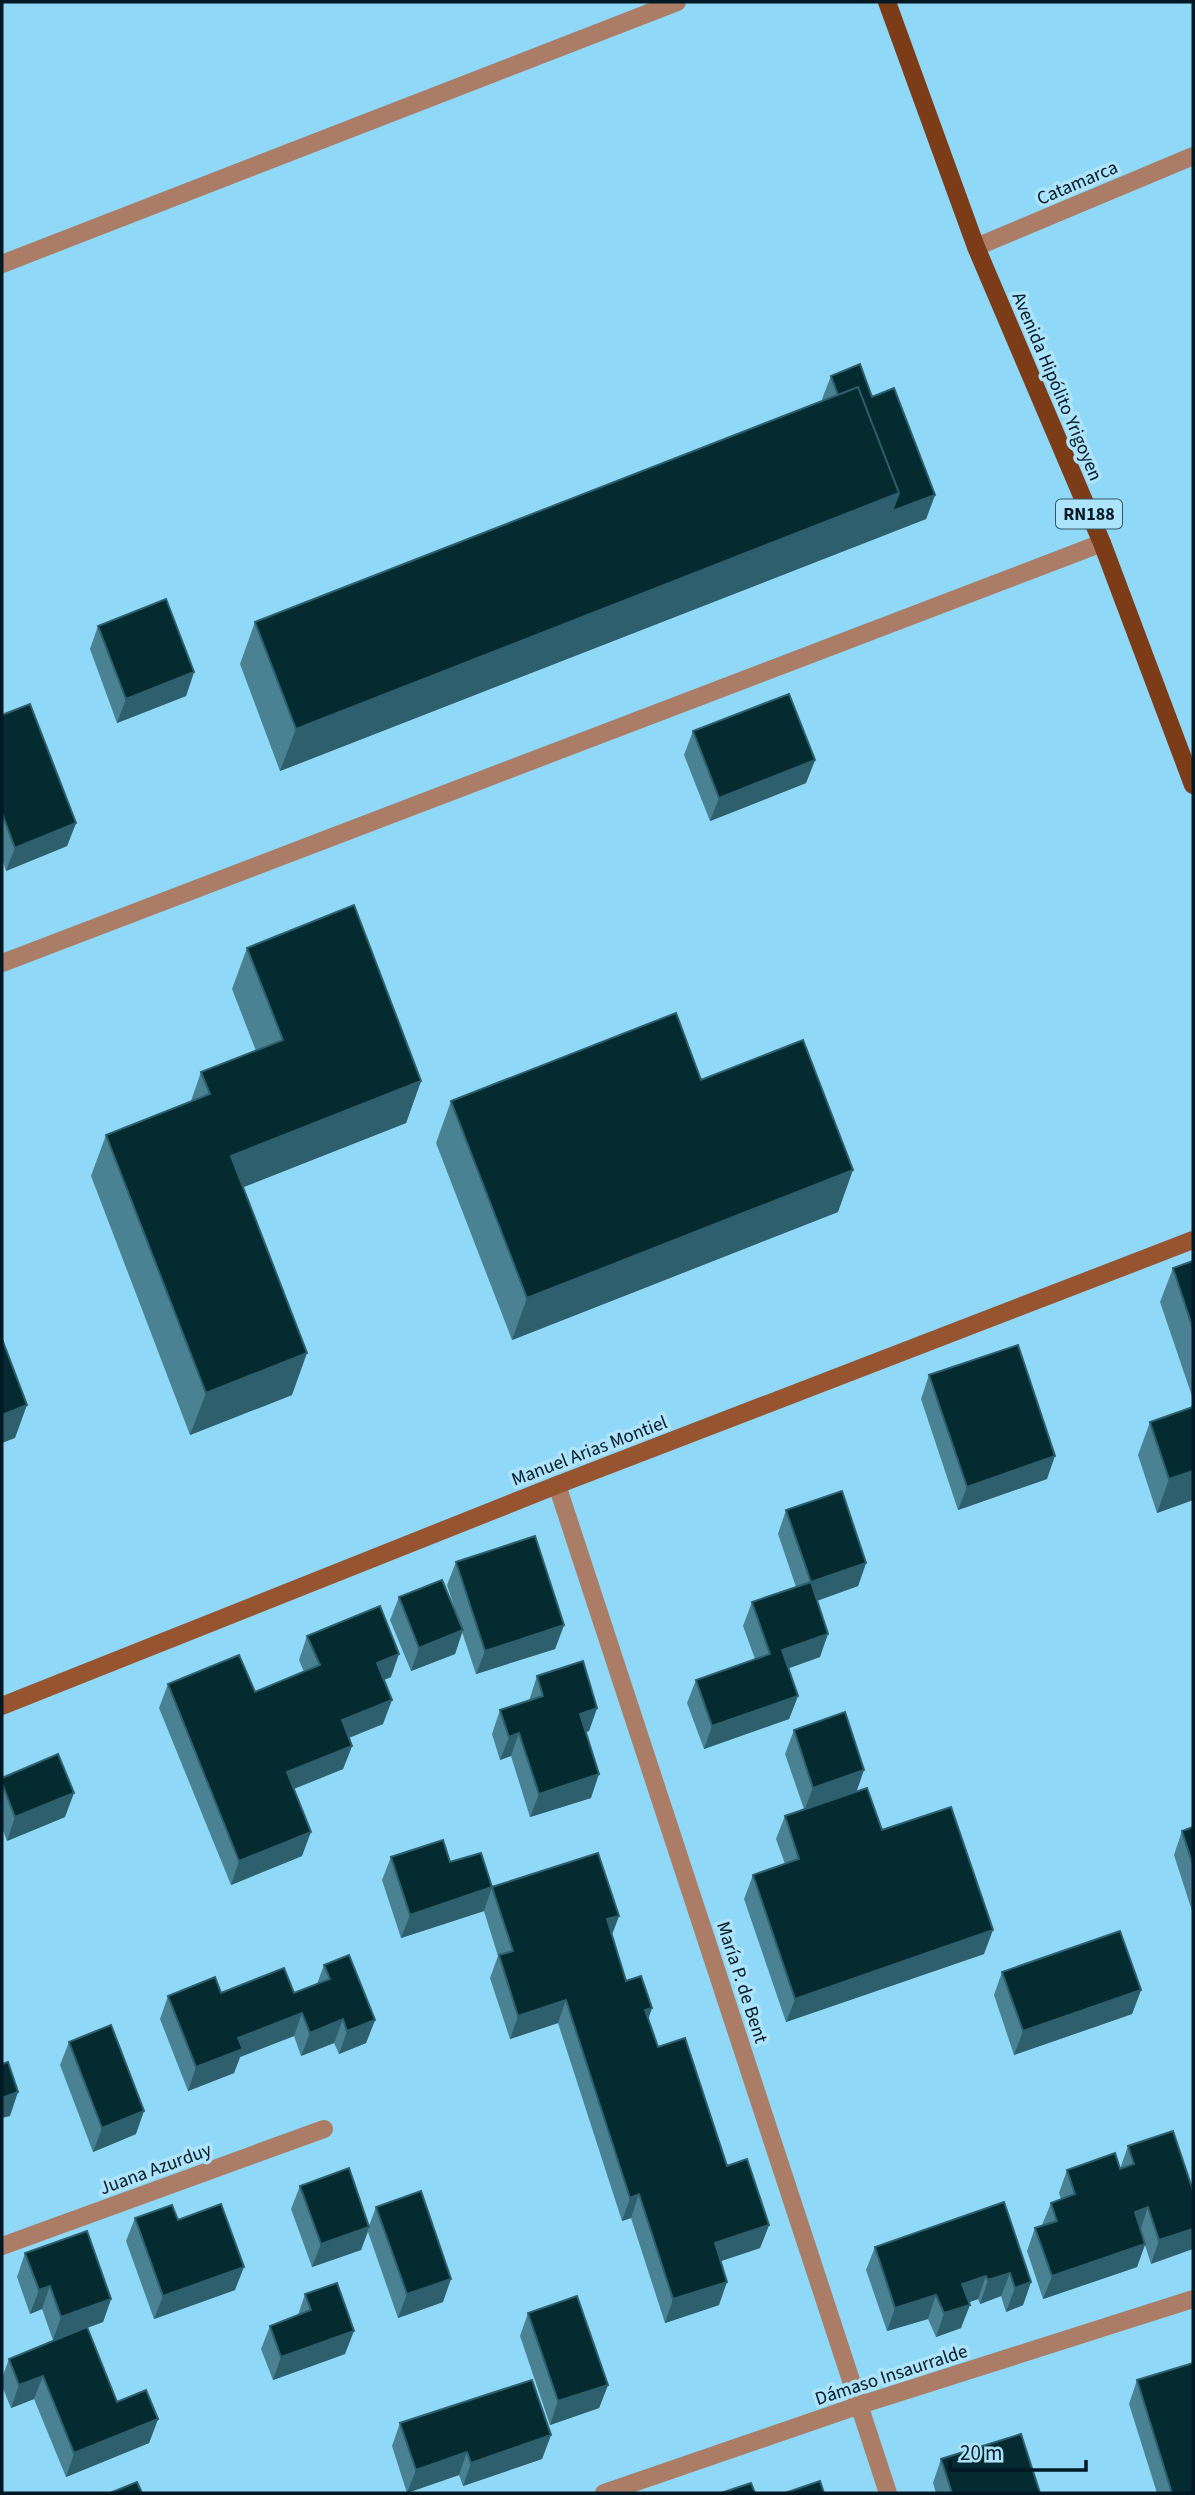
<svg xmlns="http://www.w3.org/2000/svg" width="1195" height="2495" font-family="'Source Sans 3',sans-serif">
	<rect width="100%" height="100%" fill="#8fd8f8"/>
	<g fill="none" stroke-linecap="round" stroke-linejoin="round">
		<path stroke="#ab7c66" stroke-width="18" d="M976,247L1193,156
			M2,264L677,2
			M2,963L1102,543
			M557,1485L888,2493
			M2,2246L324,2129
			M604,2493L860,2405L1193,2299"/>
		<path stroke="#965431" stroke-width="18" d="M2,1706L557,1485L1193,1240"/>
		<path stroke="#7c3c18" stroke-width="18" d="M887,2L976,247L1102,543L1193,785"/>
	</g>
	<path fill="#4a8294" d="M831,376L872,397L935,495L926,519L280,771L240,664L255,622L823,401L822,399Z
		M98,626L194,672L186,696L117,723L90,649Z
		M2,715L76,823L67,846L6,871L2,859Z
		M693,731L815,760L806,783L710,821L684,755Z
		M247,948L421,1081L406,1123L243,1187L292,1395L190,1435L91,1176L106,1135L191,1101L201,1072L256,1051L232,989Z
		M701,1080L838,1212L512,1340L436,1143L451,1101Z
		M1193,1261V1399L1160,1302L1173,1268Z
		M929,1375L1047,1479L958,1510L921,1399Z
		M1150,1422L1193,1500L1157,1513L1138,1455Z
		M786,1510L866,1563L858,1586L817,1601L820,1657L788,1668L798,1696L789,1719L704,1749L687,1703L696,1680L755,1659L743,1626L752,1602L796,1587L778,1534Z
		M456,1562L564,1625L555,1649L476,1674L462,1632L455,1654L411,1671L390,1620L399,1597L457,1615L447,1585Z
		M307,1636L391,1677L384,1680L383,1724L349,1738L352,1746L343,1769L294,1789L302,1856L231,1885L159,1708L168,1684L255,1692L304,1672L299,1660Z
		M537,1676L597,1708L589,1731L586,1732L591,1798L530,1817L511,1756L500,1760L492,1734L500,1710L529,1701Z
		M794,1730L856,1791L882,1830L984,1954L786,2022L744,1899L753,1875L785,1864L776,1839L785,1816L804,1809L785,1754Z
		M2,1778L65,1817L7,1841L2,1828Z
		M1193,1824V1914L1174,1855L1182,1831L1192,1828Z
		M391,1857L450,1862L492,1887L484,1911L401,1938L382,1880Z
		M492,1887L619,1916L612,1935L626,1981L648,2019L658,2047L727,2166L769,2225L760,2248L721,2261L719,2305L665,2323L631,2218L622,2221L558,2023L510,2039L490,1978L498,1956L484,1911Z
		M324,1965L375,2020L366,2043L339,2054L334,2043L301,2056L294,2036L240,2057L234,2073L188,2091L160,2019L168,1996L221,1993H294L317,1984Z
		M1002,1972L1141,1990L1132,2014L1014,2055L994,1995Z
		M69,2042L136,2134L93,2152L60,2065Z
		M1128,2146L1193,2191L1151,2264L1145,2245L1137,2267L1043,2299L1027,2251L1035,2228L1042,2225L1051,2203L1061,2199L1059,2193L1067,2170L1120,2169Z
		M300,2186L369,2226L376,2207L443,2302L398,2318L368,2232L361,2250L312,2267L291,2209Z
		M1004,2202L1031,2282L1023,2305L1006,2312L1001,2296L980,2304L978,2299L969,2302L961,2328L936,2337L928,2319L887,2331L866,2270L875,2247Z
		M135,2218L178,2220L235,2290L154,2319L126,2241Z
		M25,2253L111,2299L103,2322L87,2328L117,2402L158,2419L149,2443L66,2477L34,2399L11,2408L2,2386V2378L9,2359L53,2340L42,2309L30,2314L17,2277Z
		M305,2294L345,2354L273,2380L261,2349L270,2326L298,2315Z
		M528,2313L608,2385L599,2408L550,2425L520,2336Z
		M1137,2380L1193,2493H1157L1129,2404Z
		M400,2423L551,2435L542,2459L463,2486L459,2475L407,2493L392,2446Z
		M941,2459L1040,2493H936L933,2483Z"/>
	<path fill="#2e5f6c" d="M899,493L935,495L926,519L280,771L296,729Z
		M194,672L186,696L117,723L126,699Z
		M815,760L806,783L710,821L719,798Z
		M76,823L67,846L6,871L15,848Z
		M421,1081L406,1123L216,1198L231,1156Z
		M853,1170L838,1212L512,1340L527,1298Z
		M307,1353L292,1395L190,1435L206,1393Z
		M27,1405L15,1438L2,1443V1415Z
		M1055,1456L1047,1479L958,1510L967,1487Z
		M1193,1471V1500L1157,1513L1169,1479Z
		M866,1563L858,1586L802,1606L811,1582Z
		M564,1625L555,1649L476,1674L485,1651Z
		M463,1630L455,1654L411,1671L419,1648Z
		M828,1634L820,1657L773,1674L782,1650Z
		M399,1654L391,1677L368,1686L377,1663Z
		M798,1696L789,1719L704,1749L712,1726Z
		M392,1700L383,1724L333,1744L342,1720Z
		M597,1708L589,1731L571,1737L580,1714Z
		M519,1733L511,1756L500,1760L509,1737Z
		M352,1746L343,1769L278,1795L287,1772Z
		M864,1770L856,1793L804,1811L813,1788Z
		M599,1774L591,1798L530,1817L539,1794Z
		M74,1793L65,1817L7,1841L15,1817Z
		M311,1832L302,1856L231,1885L239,1861Z
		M492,1887L484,1911L401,1938L410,1915Z
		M619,1916L610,1939L607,1919Z
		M993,1930L984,1954L786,2022L795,1999Z
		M1141,1990L1132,2014L1014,2055L1023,2031Z
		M566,2000L558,2023L510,2039L518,2016Z
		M652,2008L644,2032L645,2010Z
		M302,2013L294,2036L240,2057L234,2073L188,2091L196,2067L238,2038Z
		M343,2019L334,2043L301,2056L310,2033Z
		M375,2020L366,2043L339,2054L347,2031Z
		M18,2092L10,2116L2,2118V2098Z
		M144,2111L136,2134L93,2152L102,2128Z
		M639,2194L631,2218L622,2221L630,2198Z
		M1148,2207L1140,2231L1135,2212Z
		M769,2225L760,2248L706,2266L715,2243Z
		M369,2227L361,2250L312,2267L321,2244Z
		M1193,2229V2249L1151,2264L1159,2240Z
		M1145,2244L1137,2267L1043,2299L1052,2276Z
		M244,2267L235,2290L154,2319L163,2296Z
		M1010,2273L1001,2296L980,2304L988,2280Z
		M986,2276L978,2299L954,2308L962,2284Z
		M451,2279L443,2302L398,2318L407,2294Z
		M727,2282L719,2305L665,2323L673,2299Z
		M1031,2282L1023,2305L1006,2312L1015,2288Z
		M50,2286L42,2309L30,2314L39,2290Z
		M936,2295L928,2319L887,2331L895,2308Z
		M111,2299L103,2322L53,2340L61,2317Z
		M970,2305L961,2328L936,2337L944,2313Z
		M354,2331L345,2354L273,2380L281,2357Z
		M43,2376L34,2399L11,2408L19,2385Z
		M608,2385L599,2408L550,2425L558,2401Z
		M158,2419L149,2443L66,2477L74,2453Z
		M551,2435L542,2459L463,2486L471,2463Z
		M467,2452L459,2475L407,2493L416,2470Z"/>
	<path fill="#042b30" stroke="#2e5f6c" stroke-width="2" d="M860,364L872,397L894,388L935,495L892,511L899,493L858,387L838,395L831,376Z
		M858,387L899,493L296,729L255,622Z
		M166,599L194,672L126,699L98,626Z
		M789,694L815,760L719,798L693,731Z
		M30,704L76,823L15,848L2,813V715Z
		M354,905L421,1081L231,1156L307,1353L206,1393L106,1135L210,1094L201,1072L283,1040L247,948Z
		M676,1013L701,1080L803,1040L853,1170L527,1298L451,1101Z
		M1193,1261V1329L1173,1268Z
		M2,1339L27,1405L2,1415Z
		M1018,1345L1055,1456L967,1487L929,1375Z
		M1193,1407V1471L1169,1479L1150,1422Z
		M842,1491L866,1563L811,1582L786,1510Z
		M535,1536L564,1625L485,1651L456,1562Z
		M442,1580L463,1630L419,1648L399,1597Z
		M811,1582L828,1634L782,1650L798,1696L712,1726L696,1680L770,1654L752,1602Z
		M380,1606L399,1654L377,1663L392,1700L342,1720L352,1746L287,1772L311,1832L239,1861L168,1684L239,1655L255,1692L320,1665L307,1636Z
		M583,1661L597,1708L580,1714L599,1774L539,1794L519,1733L509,1737L500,1710L543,1696L537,1676Z
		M845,1712L864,1770L813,1788L794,1730Z
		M58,1754L74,1793L15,1817L2,1783V1778Z
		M867,1788L882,1830L951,1807L993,1930L795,1999L753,1875L799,1859L785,1816Z
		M1193,1827V1865L1182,1831Z
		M443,1840L450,1862L481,1853L492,1887L410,1915L391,1857Z
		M598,1853L619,1916L607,1919L626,1981L641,1976L652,2008L645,2010L658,2047L685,2038L727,2166L747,2159L769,2225L715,2243L727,2282L673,2299L639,2194L630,2198L566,2000L518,2016L499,1955L513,1951L492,1887Z
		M1120,1931L1141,1990L1023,2031L1002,1972Z
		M349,1955L375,2020L347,2031L343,2019L310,2033L302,2013L238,2038L243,2049L196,2067L168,1996L215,1977L221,1993L284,1968L294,1993L330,1979L324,1965Z
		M111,2025L144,2111L102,2128L69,2042Z
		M8,2062L18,2092L2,2098V2064Z
		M1173,2131L1193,2191V2229L1159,2240L1148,2207L1135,2212L1145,2244L1052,2276L1035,2228L1057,2221L1051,2203L1075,2194L1067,2170L1115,2153L1120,2169L1134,2164L1128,2146Z
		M349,2168L369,2227L321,2244L300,2186Z
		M421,2191L451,2279L407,2294L376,2207Z
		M1004,2202L1031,2282L1015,2288L1010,2273L988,2280L986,2276L962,2284L970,2305L944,2313L936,2295L895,2308L875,2247Z
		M221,2204L244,2267L163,2296L135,2218L172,2205L178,2220Z
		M87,2231L111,2299L61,2317L50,2286L39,2290L25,2253Z
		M337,2283L354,2331L281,2357L270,2326L311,2310L305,2294Z
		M577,2296L608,2385L558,2401L528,2313Z
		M87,2327L117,2402L146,2390L158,2419L74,2453L43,2376L19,2385L9,2359Z
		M1193,2363V2493H1172L1137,2380Z
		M532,2380L551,2435L471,2463L467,2452L416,2470L400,2423Z
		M1021,2434L1040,2493H952L941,2459Z
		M820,2481L824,2493H785Z
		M137,2482L142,2493H110Z
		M751,2483L755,2493H721Z"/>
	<g text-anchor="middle" stroke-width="7" stroke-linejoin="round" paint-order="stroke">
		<rect fill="#ade3fb" stroke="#345664" stroke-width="2" x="1056" y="499.5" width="66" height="29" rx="5"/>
		<g font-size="18" font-weight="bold" fill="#001924">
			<text x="1089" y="520">RN188</text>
		</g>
		<g font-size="19" fill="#001924" stroke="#ade3fb">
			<text transform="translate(1077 182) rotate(-23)" y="7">Catamarca</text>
			<text transform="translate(1058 386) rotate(67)" y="7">Avenida Hipólito Yrigoyen</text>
			<text transform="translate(589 1450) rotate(-21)" y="7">Manuel Arias Montiel</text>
			<text transform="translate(743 1982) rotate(72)" y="7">María P. de Bent</text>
			<text transform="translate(155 2168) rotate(-20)" y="7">Juana Azurduy</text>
			<text transform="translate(891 2374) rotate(-18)" y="7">Dámaso Insaurralde</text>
		</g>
	</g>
	<rect width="1195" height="2495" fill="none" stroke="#001924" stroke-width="7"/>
	<path d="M950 2460v10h136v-10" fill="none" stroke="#001924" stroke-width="3.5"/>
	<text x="960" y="2460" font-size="21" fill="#001924" stroke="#ade3fb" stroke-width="5" paint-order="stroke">20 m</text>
</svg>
